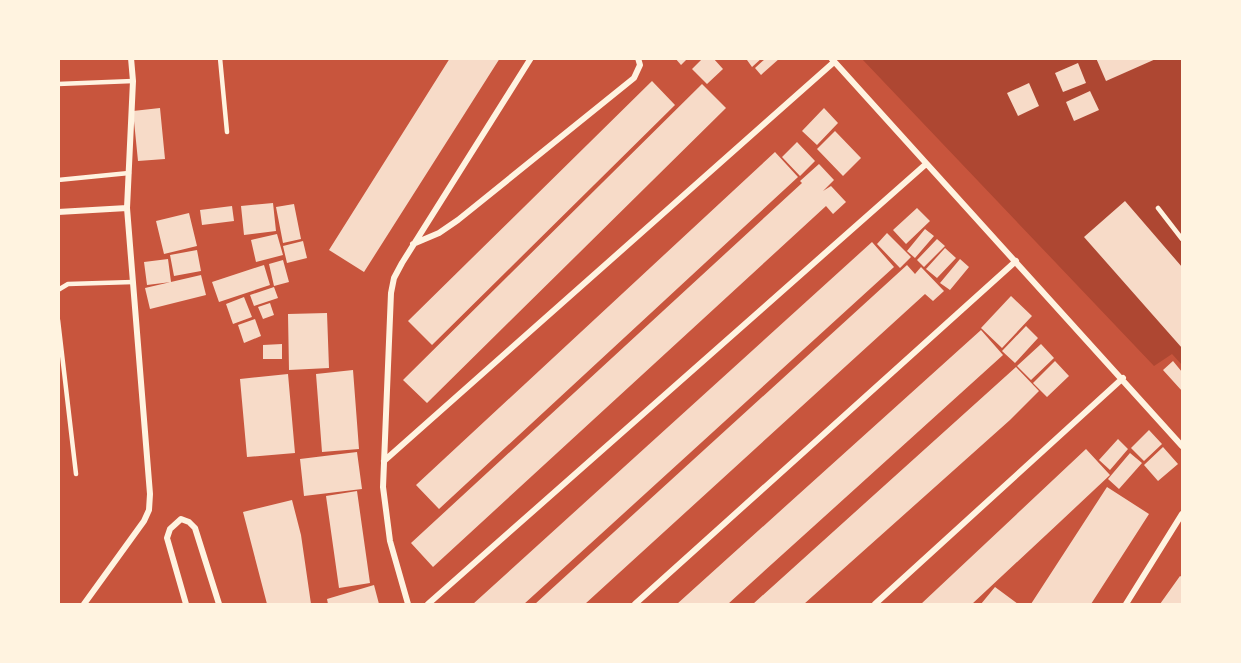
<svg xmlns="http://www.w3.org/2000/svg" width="1241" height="663" font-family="'PT Sans',sans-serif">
	<rect width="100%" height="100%" fill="#c8553d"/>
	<path fill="#ae4732" d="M862,59H1182V365L1172,354L1154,366Z"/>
	<path fill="#f7dbc8" d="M450,58H500L364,272L329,250Z
		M675,58H688L681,65Z
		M703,58H713L723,69L707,84L692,69Z
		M749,58H762L752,67L747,60Z
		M766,58H780L761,75L755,68Z
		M1096,58H1158L1106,81Z
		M1078,63L1086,83L1063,92L1055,73Z
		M652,81L675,105L432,345L408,321Z
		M1029,83L1039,106L1018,116L1007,93Z
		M702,84L726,108L427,403L403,380Z
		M1090,91L1099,110L1074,121L1066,102Z
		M160,108L165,159L138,161L133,111Z
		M824,108L838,123L817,145L802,131Z
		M835,131L861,158L843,176L817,149Z
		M797,142L815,161L800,176L782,157Z
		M775,152L798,177L439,509L416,485Z
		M819,164L834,180L823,191L831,186L846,202L833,214L826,206L433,567L411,543L802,183L800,181Z
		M1125,201L1182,267V348L1084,237Z
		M273,203L276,231L244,235L241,206Z
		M294,204L301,239L283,243L276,207Z
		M232,206L234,221L202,225L200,210Z
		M917,208L930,221L906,244L893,230Z
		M189,213L197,246L164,254L156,221Z
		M925,229L934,236L915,258L907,251Z
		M887,233L911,257L900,268L877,244Z
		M277,234L283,255L256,262L251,240Z
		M937,239L945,246L924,267L917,260Z
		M303,241L307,258L287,263L283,246Z
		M872,242L894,267L612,524L524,604H473Z
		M945,248L956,258L937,278L926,269Z
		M197,250L201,271L174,276L170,255Z
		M168,259L171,282L147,285L144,262Z
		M960,259L969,267L950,290L940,283Z
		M283,260L289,282L274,286L269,264Z
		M264,265L270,285L219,302L212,282Z
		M907,265L915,274L921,267L944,291L933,301L925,294L585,604H535Z
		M201,275L206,295L150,309L145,288Z
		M274,287L278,298L254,306L250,295Z
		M1011,296L1032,316L1002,348L981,328Z
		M244,297L252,317L233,324L226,304Z
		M270,303L274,315L263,319L258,307Z
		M327,313L329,368L289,370L288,314Z
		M255,319L261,336L244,343L238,325Z
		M1026,326L1038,338L1015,363L1002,351Z
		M981,330L1003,355L740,593L728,604H677Z
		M282,344V359H263V345Z
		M1041,344L1054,358L1031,380L1017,366Z
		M1055,361L1069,376L1047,397L1033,383Z
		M1173,361L1182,372V391L1163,370Z
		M1016,367L1039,391L1010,420L804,604H753Z
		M353,370L359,449L322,452L316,374Z
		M288,374L295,453L247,457L240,379Z
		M1149,430L1162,444L1144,461L1131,448Z
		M1118,439L1128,449L1110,470L1099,460Z
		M1163,447L1178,464L1158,481L1144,465Z
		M1086,449L1110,475L1061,521L972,604H921Z
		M357,452L362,489L304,496L300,459Z
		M1130,453L1142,463L1119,489L1108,479Z
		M1107,487L1149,514L1131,542L1091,604H1031Z
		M357,491L370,583L339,588L326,496Z
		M292,500L301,535L311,604H267L243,512Z
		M1180,576L1182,577V604H1160Z
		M374,585L379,604H328L327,599Z
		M995,587L1018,604H981Z"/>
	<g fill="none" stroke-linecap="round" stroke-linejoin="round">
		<path stroke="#fff3e0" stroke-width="4.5" d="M220,58L227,132
			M58,84L133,81
			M58,180L129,173
			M1158,208L1182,239
			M58,290L68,284L133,282
			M58,320L76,474"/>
		<path stroke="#fff3e0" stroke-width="6" d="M831,58L1182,446
			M58,212L127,208
			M413,244L439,233L458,220L634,78L640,65L638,58
			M384,461L834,62
			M84,604L144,521L149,510L150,494L127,208L133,81L131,58
			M186,604L167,538L170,529L181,519L189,522L195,528L219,604
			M408,604L390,541L383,487L391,293L394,278L402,263L531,58
			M428,604L926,164
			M635,604L1016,261
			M875,604L1123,378
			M1126,604L1182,514"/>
	</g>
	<rect width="1241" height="663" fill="none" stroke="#fff3e0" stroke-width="120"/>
</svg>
